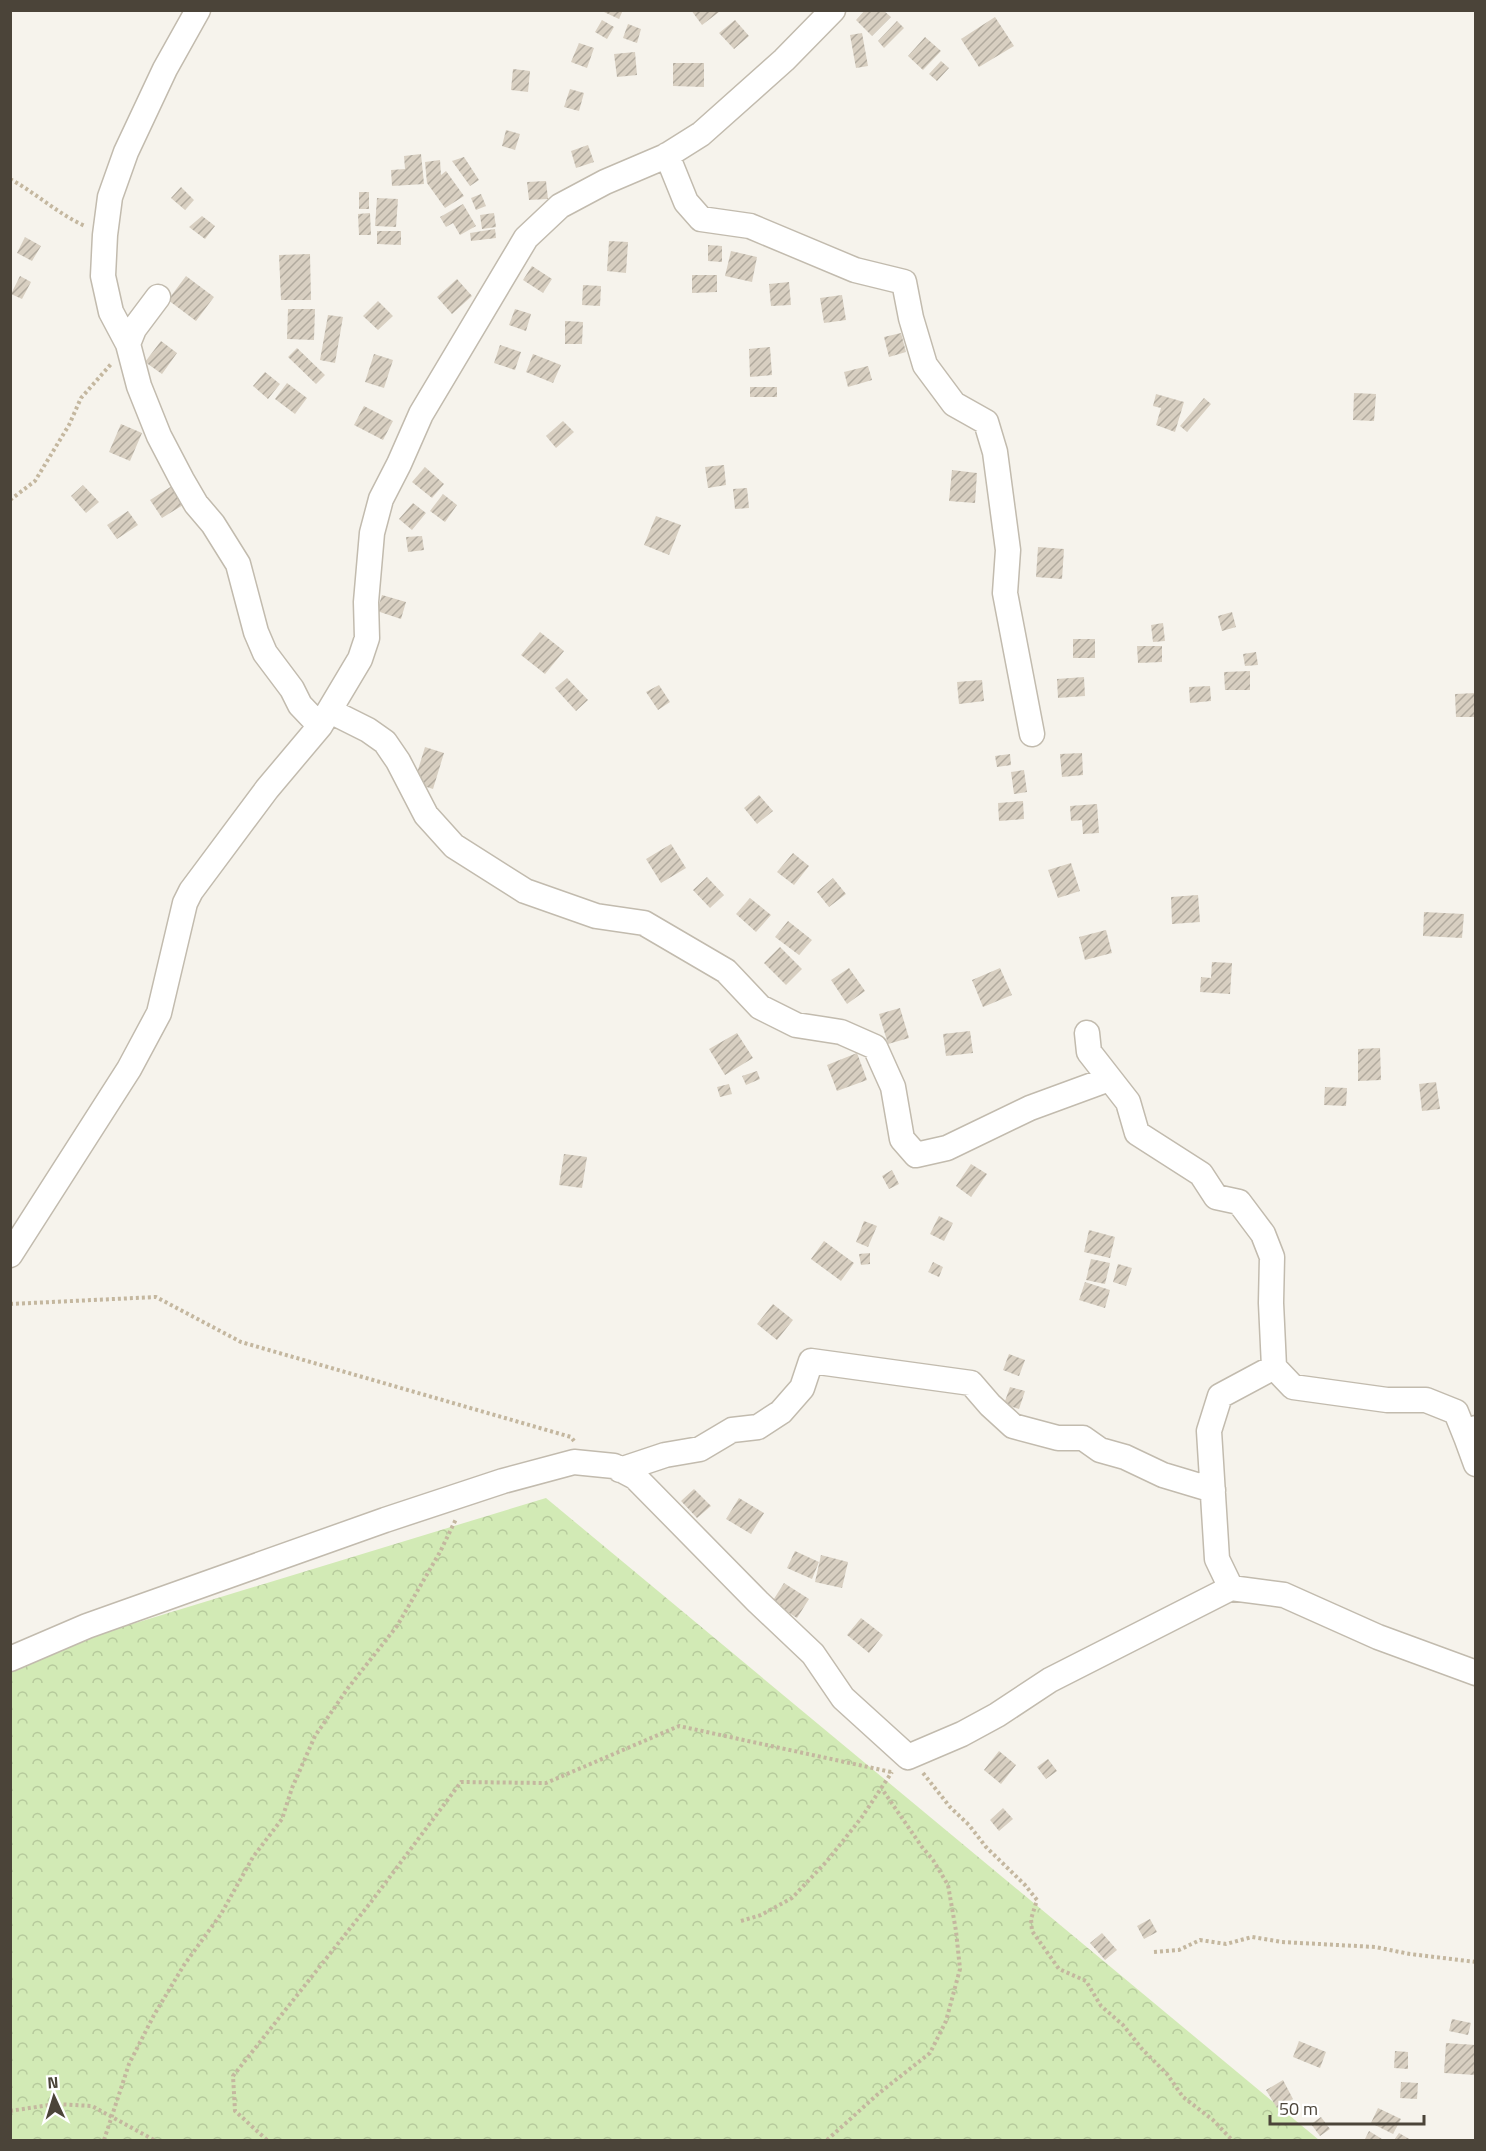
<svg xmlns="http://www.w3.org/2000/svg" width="1486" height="2151" font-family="'Titillium Web',sans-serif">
	<defs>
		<pattern id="forest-crowns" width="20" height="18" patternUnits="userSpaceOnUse" patternTransform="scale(1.5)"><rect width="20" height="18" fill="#d2eab5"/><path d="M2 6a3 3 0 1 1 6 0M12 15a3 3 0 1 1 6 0" fill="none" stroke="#b6ca9c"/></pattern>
		<pattern id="building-hatch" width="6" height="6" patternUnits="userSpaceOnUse" patternTransform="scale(1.5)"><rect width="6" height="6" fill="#d8cfc1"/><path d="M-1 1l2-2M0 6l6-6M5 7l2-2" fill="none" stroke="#b1aa9e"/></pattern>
	</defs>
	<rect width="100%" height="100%" fill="#f6f3ec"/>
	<path fill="url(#forest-crowns)" d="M546,1498L1319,2140H11V1661Z"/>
	<path fill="url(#building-hatch)" d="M605,10H623L619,19L604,12Z
		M691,10H718L719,12L702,25Z
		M865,10H883L891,17L872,36L856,20Z
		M995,17L1014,46L979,67L961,39Z
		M602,20L614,27L607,39L595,32Z
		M735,20L749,36L734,49L719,33Z
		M897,21L904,28L884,48L878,41Z
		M628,24L641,29L637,43L623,38Z
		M862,33L868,66L856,68L850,35Z
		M925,37L941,51L923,70L908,56Z
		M579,43L594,48L587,68L571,62Z
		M635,52L637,75L617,77L614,54Z
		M941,61L949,68L937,81L929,74Z
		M673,63H704V87L673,86Z
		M513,69L530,71L528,92L511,90Z
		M570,89L584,93L579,111L564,107Z
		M506,130L520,134L515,150L502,146Z
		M588,145L594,162L576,168L571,151Z
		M421,154L424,184L392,186L391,170L405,169L404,156Z
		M464,157L479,180L470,186L452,161Z
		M440,160L441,175L446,171L464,196L445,208L427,183L425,162Z
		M546,181L548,199L529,200L527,182Z
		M181,187L194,200L185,210L171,198Z
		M359,192H369V209H359Z
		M481,194L486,206L476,210L471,198Z
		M377,198L398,199L396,227L375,226Z
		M463,204L476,226L460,235L453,223L446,227L440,217Z
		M370,213L371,235H359L358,214Z
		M494,213L496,227L482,229L480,215Z
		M202,216L215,226L205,239L189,227Z
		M495,229L496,238L471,241L470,233Z
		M377,231H401V245L377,244Z
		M25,237L41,246L32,261L17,253Z
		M609,241L628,242L626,273L607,271Z
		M708,245L722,246V262L708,261Z
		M731,251L757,257L752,282L725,276Z
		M310,254L311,300H281L279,255Z
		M532,266L552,279L543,293L523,280Z
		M692,275H717V292L692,293Z
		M20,276L31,282L22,299L11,294Z
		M186,276L214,297L196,321L168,300Z
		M457,279L472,296L452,314L437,297Z
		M789,282L791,305L771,306L769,284Z
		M583,285L601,286L600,306L582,305Z
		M842,295L846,320L824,323L820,298Z
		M378,301L393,316L378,330L363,316Z
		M288,309H315L314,340L287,339Z
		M515,309L531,314L526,331L509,325Z
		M328,315L343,317L335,363L320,360Z
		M565,321L583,322L582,344H565Z
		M901,333L906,352L889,357L884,337Z
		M161,341L177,353L162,374L145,362Z
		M500,345L521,352L515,370L494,363Z
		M770,347L772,375L750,377L749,349Z
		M297,348L325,375L316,384L288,357Z
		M374,354L393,360L384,388L365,382Z
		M533,354L561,365L553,383L526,372Z
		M868,366L872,380L848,387L844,372Z
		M265,372L280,384L268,399L253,386Z
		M287,383L307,398L295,414L275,399Z
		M750,387H777V397H750Z
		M1354,393L1376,394L1374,421L1353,420Z
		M1156,394L1184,402L1175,432L1156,425L1161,408L1153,406Z
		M1204,398L1211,404L1187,432L1180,426Z
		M364,406L393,421L383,440L354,425Z
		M563,421L574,432L556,448L546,436Z
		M121,424L142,433L130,461L109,452Z
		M724,465L726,485L708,488L705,467Z
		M425,467L444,484L432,498L412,482Z
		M952,470L977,473L975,503L949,501Z
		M83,485L99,502L86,513L71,496Z
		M172,486L183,505L162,518L150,500Z
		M747,488L749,508L735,509L733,489Z
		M443,494L457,505L445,522L430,511Z
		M413,503L426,513L412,530L399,519Z
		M128,511L138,525L117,539L107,525Z
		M656,516L681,525L669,555L644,545Z
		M422,536L424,550L408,552L406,537Z
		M1038,547L1064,549L1062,579L1036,577Z
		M382,595L406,602L401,619L377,611Z
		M1232,612L1236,627L1222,631L1218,616Z
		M1163,623L1165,641L1153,642L1151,625Z
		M540,632L564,651L545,674L521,655Z
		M1073,639H1095V658H1073Z
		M1137,646H1162V662L1138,663Z
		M1256,652L1258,665L1245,666L1243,654Z
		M1250,671V690H1225L1224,672Z
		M1084,677L1085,696L1058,698L1057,679Z
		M567,678L588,700L576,711L555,688Z
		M982,680L984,701L959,704L957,682Z
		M659,685L670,702L658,710L646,692Z
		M1210,686L1211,701L1190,703L1189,687Z
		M1476,693V717H1456L1455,694Z
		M425,747L444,753L433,789L414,783Z
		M1082,753L1083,775L1062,777L1060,754Z
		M1010,754L1011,765L997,767L995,756Z
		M1024,770L1027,792L1014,794L1011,772Z
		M759,795L773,811L757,824L744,808Z
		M1023,801L1024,819L999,821L998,803Z
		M1097,804L1099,833L1083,834L1082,820L1071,821L1070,806Z
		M671,844L686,868L661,883L646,859Z
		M793,853L809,866L794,885L777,872Z
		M1071,863L1080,891L1058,898L1048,870Z
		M707,877L724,895L710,908L693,890Z
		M833,878L846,894L829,907L817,892Z
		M1198,895L1200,922L1172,924L1171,897Z
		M750,898L771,915L756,932L736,914Z
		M1424,912L1464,914L1462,938L1423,936Z
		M788,921L812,940L799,955L775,937Z
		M1106,930L1112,953L1085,960L1079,937Z
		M780,947L802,969L786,985L764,963Z
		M1212,962L1232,963L1230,994L1200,992L1201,977L1211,978Z
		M849,968L865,991L847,1004L831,980Z
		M1000,968L1012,995L983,1007L972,980Z
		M900,1008L909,1038L888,1044L879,1014Z
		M970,1031L973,1053L946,1056L943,1034Z
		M737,1033L753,1058L725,1075L709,1049Z
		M1380,1048L1381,1080L1358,1081V1049Z
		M857,1053L867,1080L837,1091L827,1065Z
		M757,1071L760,1079L746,1085L742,1076Z
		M1436,1082L1440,1109L1422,1111L1419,1084Z
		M729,1084L732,1094L720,1097L717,1087Z
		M1325,1087L1347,1088L1346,1106L1324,1105Z
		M564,1154L587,1157L582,1188L559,1185Z
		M971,1164L987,1174L971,1197L956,1186Z
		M892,1170L899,1184L889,1189L882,1176Z
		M939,1216L953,1223L944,1241L930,1234Z
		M864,1221L877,1226L868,1247L856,1242Z
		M1089,1230L1115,1237L1110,1258L1084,1252Z
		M824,1241L854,1263L841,1281L811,1259Z
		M870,1253V1264L861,1265L859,1254Z
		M1091,1259L1110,1263L1105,1284L1086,1280Z
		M933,1262L943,1267L939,1277L928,1272Z
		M1118,1264L1132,1268L1126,1286L1113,1282Z
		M1085,1282L1110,1290L1105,1308L1079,1300Z
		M773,1304L793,1320L777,1340L757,1324Z
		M1009,1354L1025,1360L1019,1376L1003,1370Z
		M1010,1387L1025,1391L1019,1409L1004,1404Z
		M694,1489L711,1506L697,1518L681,1501Z
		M739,1498L764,1513L751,1534L726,1519Z
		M795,1551L819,1562L812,1579L787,1568Z
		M821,1555L848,1562L842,1588L815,1582Z
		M784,1583L809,1599L797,1618L772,1602Z
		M861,1618L883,1635L869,1653L847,1635Z
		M999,1751L1016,1765L1001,1784L984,1770Z
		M1048,1759L1057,1771L1046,1779L1037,1767Z
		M1003,1808L1013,1819L999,1831L990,1820Z
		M1150,1919L1157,1932L1144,1939L1137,1926Z
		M1102,1933L1117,1950L1105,1960L1090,1943Z
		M1452,2019L1471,2023L1468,2035L1449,2031Z
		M1299,2041L1326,2052L1320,2068L1293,2057Z
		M1446,2043L1476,2045L1475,2075L1444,2073Z
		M1395,2051L1408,2052V2069L1394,2068Z
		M1283,2080L1293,2099L1277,2108L1266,2090Z
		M1401,2082L1418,2083L1417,2099L1400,2098Z
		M1378,2108L1401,2119L1393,2134L1371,2123Z
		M1321,2117L1330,2129L1320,2136L1311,2124Z
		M1369,2131L1382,2139L1381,2140H1368L1365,2139Z
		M1399,2133L1411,2140H1394Z"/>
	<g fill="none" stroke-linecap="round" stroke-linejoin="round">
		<defs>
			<path id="minor" d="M667,155L686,202L701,219L750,226L855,270L904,282L911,318L925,365L954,404L986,422L995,452L1008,550L1005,593L1032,734
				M158,297L134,329L128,344L139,386L159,436L182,480L196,504L213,524L238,564L256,632L265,653L292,689L300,705L320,726
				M128,344L111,312L103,276L105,235L110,197L126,152L165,69L198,10
				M330,711L368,730L385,742L398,761L426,815L454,846L525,891L596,916L644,923L726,971L760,1007L796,1025L841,1032L875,1047L893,1087L902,1139L916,1155L947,1148L1030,1108L1109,1079
				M1087,1033L1089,1052L1128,1102L1137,1133L1201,1174L1216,1197L1239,1202L1263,1234L1272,1257L1271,1303L1274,1367L1220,1396L1209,1431L1217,1559L1231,1588
				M10,1255L129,1069L159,1013L185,903L191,891L267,789L320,726L360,659L367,638L366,602L372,533L381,499L399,464L421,414L526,238L560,206L605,182L666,156L701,134L784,60L833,10
				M1274,1367L1293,1387L1387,1400H1426L1456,1412L1466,1437L1476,1428
				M1465,1434L1476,1464
				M620,1470L665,1455L700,1449L732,1430L758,1427L781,1412L802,1388L811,1361L971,1383L990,1405L1013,1426L1058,1438H1083L1100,1450L1125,1457L1163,1475L1213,1490
				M10,1659L87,1626L385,1520L503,1481L574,1462L614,1466L635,1477L758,1602L813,1654L843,1698L908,1757L962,1734L997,1715L1050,1680L1231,1588L1284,1595L1378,1637L1476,1673"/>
		</defs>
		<use href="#minor" stroke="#c2bbae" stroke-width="27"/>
		<path stroke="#c4b79f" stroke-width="4" stroke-dasharray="3 3" stroke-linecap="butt" d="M10,179C36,193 58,214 85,226
			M10,500L35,481L69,425L81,398L112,363
			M10,1304L156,1297L241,1342L571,1437L574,1441
			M923,1773L950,1807L969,1825L986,1847L1025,1885L1037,1900L1031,1919L1032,1931L1059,1969L1086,1981L1101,2006L1123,2025L1142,2049L1167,2074L1183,2097L1213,2120L1232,2140
			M741,1921L761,1915L792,1898L827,1861L862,1817L892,1772
			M1154,1952L1179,1950L1200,1940L1226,1944L1252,1937L1282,1942L1375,1947L1410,1954L1476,1962
			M10,2111L56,2104L92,2106L154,2140
			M104,2140L129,2064L154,2015L184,1965L221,1914L253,1857L282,1819L292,1788L315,1736L348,1688L397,1626L440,1552L456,1519
			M267,2140L235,2111L233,2076L371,1902L461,1782L546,1783L679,1726L891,1772
			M827,2140L878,2094L930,2053L946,2021L960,1969L956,1931L948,1885L933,1860L922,1847L882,1789"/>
		<use href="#minor" stroke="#fff" stroke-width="24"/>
	</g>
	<rect width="1486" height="2151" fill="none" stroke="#4b4439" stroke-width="24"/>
	<g transform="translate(54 2097) rotate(356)" stroke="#ffffff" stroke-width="4.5" paint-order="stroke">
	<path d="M0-4.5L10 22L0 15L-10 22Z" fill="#4b4439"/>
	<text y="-9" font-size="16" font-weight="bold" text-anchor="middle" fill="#4b4439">N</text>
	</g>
	<path d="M1270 2115v9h154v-9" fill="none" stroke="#4b4439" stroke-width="3"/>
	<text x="1279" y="2115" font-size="18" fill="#4b4439" stroke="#ffffff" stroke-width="4.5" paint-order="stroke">50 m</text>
</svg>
